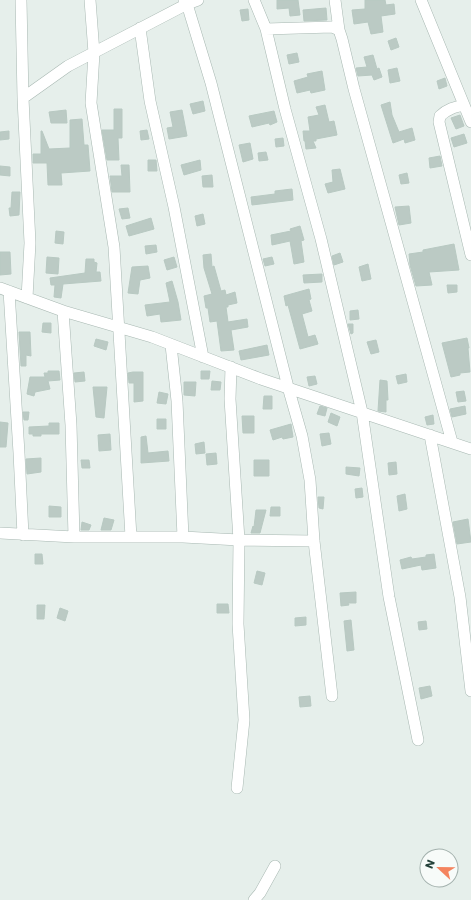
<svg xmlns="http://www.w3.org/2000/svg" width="471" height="900" font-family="Poppins,sans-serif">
	<rect width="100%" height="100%" fill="#e6efeb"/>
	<path fill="#bbcac4" stroke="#b8c9c2" d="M277,0H298L300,15L290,16L289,8L277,9Z
		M365,0H385L386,5L394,4L395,14L381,16L383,32L371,34L368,22L354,24L352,10L365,9Z
		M326,8L327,20L304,21L303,10Z
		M248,9L249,20L242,21L240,10Z
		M396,38L399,47L391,50L388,41Z
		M297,53L299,62L289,64L287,55Z
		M373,55L377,69L379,68L382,77L374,80L372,75L358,76L356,68L367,67L364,57Z
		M397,68L400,81L390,83L388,70Z
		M322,71L325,90L311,93L310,90L297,93L294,81L308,77L307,74Z
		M445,78L447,86L439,89L437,81Z
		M203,101L205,111L193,114L190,104Z
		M390,102L392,115L399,132L412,128L415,140L405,143L404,139L393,143L381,105Z
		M325,105L329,122L334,121L337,135L316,139V141H313L316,148L306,149L305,141H304L303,131H310L308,117L319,115L316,107Z
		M114,109H122V138H118L119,160H107L102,130H114Z
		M66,110L67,123H51L49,112Z
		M182,110L187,136L169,139L167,128L173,127L170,112Z
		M274,111L277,122L270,125L269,123L252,127L249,116Z
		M460,115L464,126L456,129L451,118Z
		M82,119L84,145H88L90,171L61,173L62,185H48L47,163H33V154H41V131H42L49,149L70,148V120Z
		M147,130L149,139L141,140L140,131Z
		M9,131V139L0,140V132Z
		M464,134L467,143L454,147L451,138Z
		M283,138L284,146L276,147L275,139Z
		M250,143L253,159L243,162L239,145Z
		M266,152L268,160L259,161L258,153Z
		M440,156L442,166L430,168L429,158Z
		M148,160H156L157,171H148Z
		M200,160L201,170L184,175L181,165Z
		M121,165H129L130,192H112L110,176H122Z
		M0,166L10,167V176L0,175Z
		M340,169L345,189L328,193L325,184L333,182L332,170Z
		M407,173L409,183L401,184L399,175Z
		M212,175L213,187H203L202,176Z
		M292,189L293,200L252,205L251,197L275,194V191Z
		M12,192H20L19,215L10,216L9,208H11Z
		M409,206L411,223L399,225L395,207Z
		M128,208L130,218L122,219L119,209Z
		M203,214L205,224L197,226L195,216Z
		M151,218L154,229L129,236L126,226Z
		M300,226L304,240L301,241L304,262L294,264L290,241L272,245L271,235L291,231L290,229Z
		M56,231L64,232L63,244L55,243Z
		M454,244L459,270L429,272L432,285L416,286L410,265L409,254L423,252V250Z
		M156,245L157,252L146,254L145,246Z
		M0,252H10L11,274L0,275Z
		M340,253L343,262L334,265L332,256Z
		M211,254L212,267L214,266L221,291L225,290L226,295L235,292L237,303L228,305V307H226L228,322L247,319L248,327L231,330L234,350L221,351L217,321L210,322L208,308H206L204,296L212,294L204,268L203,255Z
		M47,257L59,258L58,274L46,273Z
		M174,257L177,267L167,270L164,260Z
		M272,257L274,264L265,266L263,259Z
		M86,259H94V262L97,263L96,272H100L101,281L63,284L61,298L54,297L55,285H51L50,278L85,273Z
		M368,264L371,279L362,281L359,267Z
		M148,266L150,278L140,280L138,294L128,293L132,267Z
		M322,274V282L304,283L303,275Z
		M172,281L178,302L181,320L161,322L160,314L147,316L145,305L170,302L166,283Z
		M447,285H457V292L448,293Z
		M309,289L311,299L309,300L312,311L302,314L308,337L315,335L318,344L300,349L288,305L286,306L284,296Z
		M358,310L359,319L350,320V311Z
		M43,323H51V333L42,332Z
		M348,324H353V333L351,334Z
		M19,332H30L31,356L26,355V366H21Z
		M467,338L469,348H468L470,372L460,373V375L451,377L442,343Z
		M96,339L108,342L106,350L94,346Z
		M376,340L379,352L371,354L367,342Z
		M267,345L269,355L241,360L239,351Z
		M48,371H59L60,380L48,381L50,389L35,392L34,396L27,394L30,377H45L44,373H48Z
		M201,371H210L209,379H201Z
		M84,372L85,381L75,382L74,373Z
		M133,372H143V401L134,402V383H129L128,373Z
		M406,374L407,382L398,384L396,376Z
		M315,376L317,384L309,386L307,377Z
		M380,380L387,381L388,400H386V412L378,411Z
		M212,381L221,382L220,390H211Z
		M184,382H196L195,396L184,395Z
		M93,387H107L104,418L96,417Z
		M464,391L466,401L458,402L456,392Z
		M159,392L168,394L166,404L157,403Z
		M264,396H272V409H263Z
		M320,406L327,408L325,416L317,414Z
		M465,406L466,414L452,417L450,409Z
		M23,412H29L28,420H24Z
		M331,413L340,417L337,426L328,422Z
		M433,415L434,424L427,425L425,417Z
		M242,416H254V433H243Z
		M157,419H166V429H157Z
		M0,422L8,423L6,447H0Z
		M49,423H59V434H41V436H33V434H29V427L49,426Z
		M291,424L293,437L283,439L282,437L273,440L270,430Z
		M329,433L331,444L322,446L320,434Z
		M110,434L111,450L99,451L98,435Z
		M146,436L148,453L168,451L169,461L141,463V437Z
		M204,442L205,453L196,454L195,444Z
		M216,453L217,464L207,465L206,454Z
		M41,458V472L27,474L26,459Z
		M81,460H89L90,468H82Z
		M254,460H269V476H254Z
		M396,462L397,474L389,475L388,463Z
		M346,467L360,468L359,476L346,474Z
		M362,488L363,497L356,498L355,489Z
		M405,494L407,509L399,511L397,496Z
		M318,497H324L323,509L319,508Z
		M49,506L61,507V517H49Z
		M271,507H280V516H270Z
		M256,510H266L260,533H251L253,526L254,527Z
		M104,518L114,520L111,530H101Z
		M468,519L471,542L457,544L453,522Z
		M82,522L91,525L89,530H81Z
		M35,554H42L43,564H35Z
		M434,554L436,568L422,570L421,565L402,569L400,560L411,557L412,559L426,557V555Z
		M257,571L265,573L262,585L254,583Z
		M356,592V603H348L349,605L341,606L340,593Z
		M217,604H228L229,613H217Z
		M37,605H45L44,619H37Z
		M60,608L68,611L65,621L57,618Z
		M306,617V625L295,626V618Z
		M351,620L354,650L347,651L344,621Z
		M426,621L427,629L419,630L418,622Z
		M430,686L432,696L421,699L419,688Z
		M310,696L311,706L300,707L299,697Z"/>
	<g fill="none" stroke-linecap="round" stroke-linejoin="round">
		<defs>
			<path id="minor" d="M21,0L23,98L30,243L27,298
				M90,0L94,53L91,103L114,247L131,537
				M184,0L187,4L211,83L288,387L302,436L310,480L314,541L332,696
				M254,0L266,29L285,109L321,239L362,412L389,597L418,740
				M335,0L339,30
				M421,0L471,122
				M140,28L150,101L174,207L203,357
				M266,29L332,27L339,30L342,39L354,89L452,442
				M23,98L68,66L187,4L198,0
				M464,105C455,107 447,109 440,116L439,122L471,255
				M0,288L63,311L152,337L261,379L471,449
				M9,291L19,453L23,535
				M63,311L71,425L74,537
				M171,345L177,401L183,537
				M231,367L230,399L239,540L238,624L244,720L237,788
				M430,435L460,597L471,691
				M0,533L74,537H183L239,540L314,541
				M254,900L260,893L275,866"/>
		</defs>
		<use href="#minor" stroke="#a8b8b2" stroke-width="12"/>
		<use href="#minor" stroke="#fff" stroke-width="11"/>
	</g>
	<g transform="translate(439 868) rotate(292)"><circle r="19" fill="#f7fbf9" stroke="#a3b1ad"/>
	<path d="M0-3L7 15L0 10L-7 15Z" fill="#f4845f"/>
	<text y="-6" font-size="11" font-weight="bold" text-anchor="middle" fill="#24423a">N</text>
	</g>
</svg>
